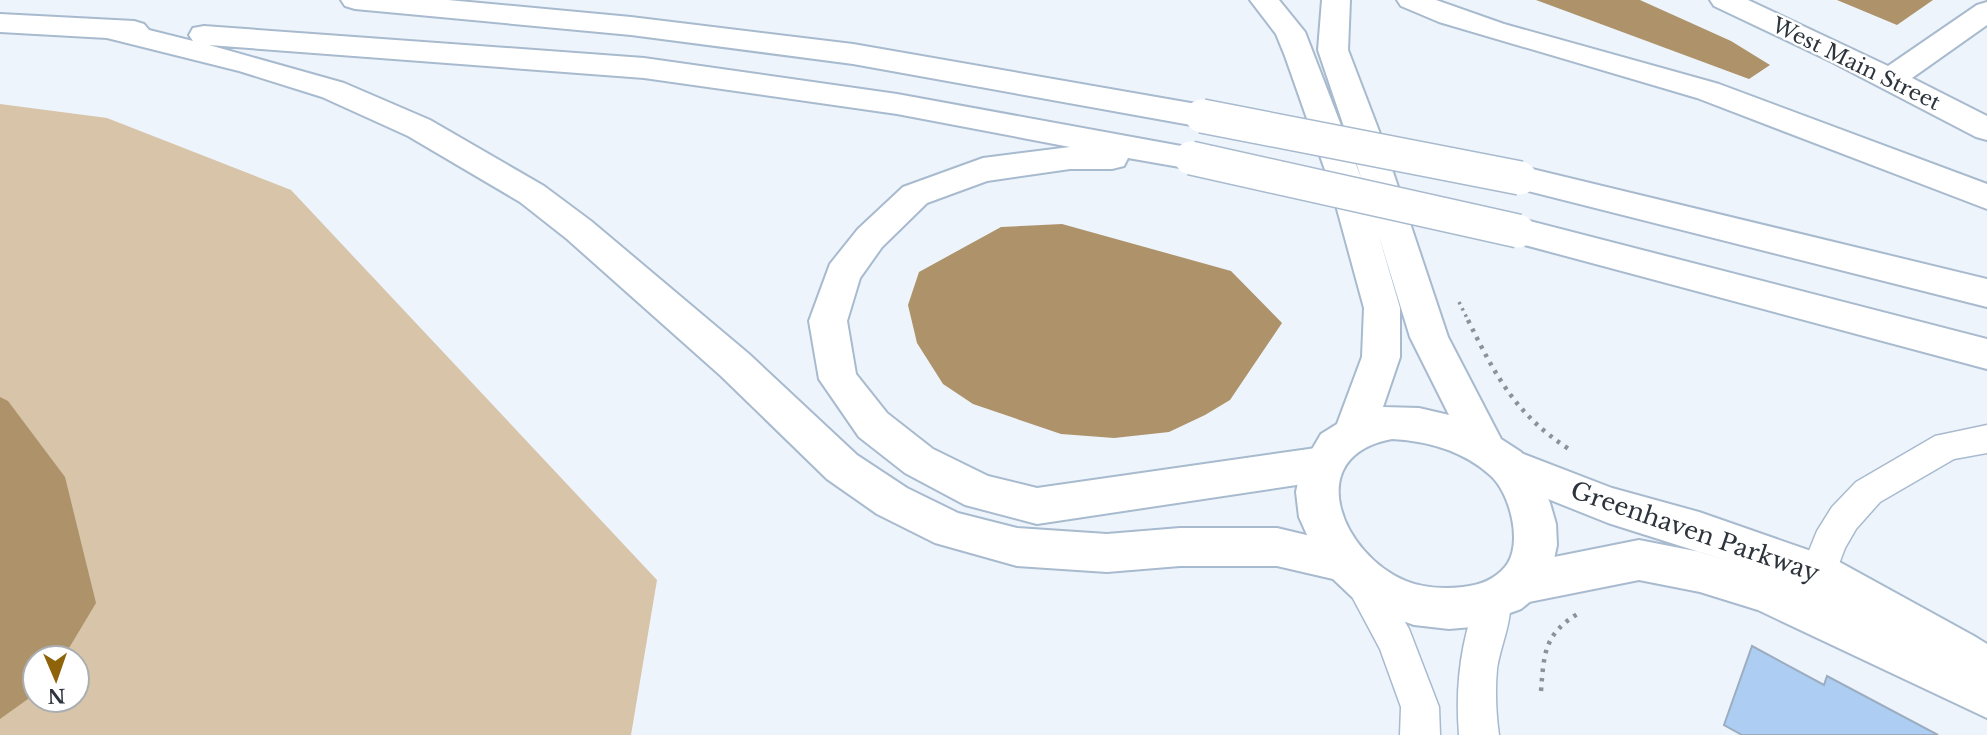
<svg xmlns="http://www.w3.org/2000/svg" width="1987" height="735" font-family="'Libre Baskerville',serif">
	<rect width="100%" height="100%" fill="#edf4fc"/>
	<path fill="#d7c4a9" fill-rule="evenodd" d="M0,104L107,118L291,190L657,580L631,735H0ZM35,658H77V700H35Z"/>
	<path fill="#ad926a" d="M1536,0H1640L1731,41L1770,65L1749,79Z
		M1837,0H1933L1897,25Z
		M1062,224L1231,271L1282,323L1230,400L1205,415L1169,432L1114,438L1061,434L973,404L943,384L917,343L908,305L919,272L1001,227Z
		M0,397L8,401L65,477L96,603L63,658H35V694L0,719Z"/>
	<path fill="#adcdf3" stroke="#9cadc0" stroke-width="2" d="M1752,646L1824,685L1827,676L1938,735H1742L1724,725Z"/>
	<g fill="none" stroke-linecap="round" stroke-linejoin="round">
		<defs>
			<path id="minor" d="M1987,425V453L1954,459L1880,502L1856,529L1845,548L1831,585L1818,589L1805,585L1800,573L1817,531L1832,507L1856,482L1935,436Z
				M1359,560L1372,564L1409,629L1439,707L1440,735H1400L1401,707L1380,649L1341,576L1346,564Z
				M1494,585L1507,590C1517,613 1500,645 1497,669C1495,691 1496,713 1499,735H1459C1455,686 1461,635 1481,590Z"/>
			<path id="tertiary" d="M1710,0H1748L1888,66L1977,5L1987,2V25L1912,78L1987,116V140L1976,137L1832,62L1714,6Z
				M1508,448L1612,488L1699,512L1834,559L1974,636L1987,644V718L1758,610L1700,592L1639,580L1519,604L1503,598L1497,584L1503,570L1519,564L1639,540L1700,552L1731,562L1608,523L1493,477L1487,465L1493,453Z"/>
			<path id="secondary" d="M1250,0H1279L1305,32L1362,180L1318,50L1322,0H1350L1348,50L1382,139L1448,337L1501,439L1521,452L1535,471L1550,503L1556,524L1557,545L1553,564L1537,596L1521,609L1472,627L1449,629L1414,625L1375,611L1352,597L1332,578L1316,555L1299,517L1296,492L1301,468L1321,434L1337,424L1362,357L1364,308L1331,187L1285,56L1276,34ZM1378,233L1410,337L1449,415L1419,408L1383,407L1400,357V308ZM1392,439C1427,441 1462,450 1490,475C1510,492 1524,545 1505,567C1494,580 1480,585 1463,587C1445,589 1423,588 1406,581C1342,555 1300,456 1392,439Z"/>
			<path id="motorway" d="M341,0H448L631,17L853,44L1202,105L1213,109L1218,116L1213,123L1202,127L853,64L631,35L355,9L345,6Z
				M1397,0H1436L1504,24L1719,84L1987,184V209L1697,98L1439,22L1401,6Z
				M0,14L134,21L144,24L149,30L193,41L189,35L193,28L204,26L644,58L897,94L1203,150L1208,158L1203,166L1191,169L1128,158L1124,166L1112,169H1070L987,181L927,203L882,247L860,278L847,321L856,374L887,413L933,449L988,476L1037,488L1323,447L1338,452L1344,464L1338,476L1323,481L1037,524L965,505L905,473L859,437L819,379L809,321L830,264L858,229L903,187L983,158L1070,147L897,114L644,78L209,45L344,83L430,120L544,186L591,221L749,354L857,455L907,488L958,513L1017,528L1107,534L1180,528H1277L1361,548L1368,562L1361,576L1346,582L1277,566H1180L1107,572L1017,566L935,543L877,514L827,479L721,376L567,239L520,202L408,136L322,97L239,71L107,38L0,32Z
				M1520,166L1987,279V307L1508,186L1503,178L1508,170Z
				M1518,218L1987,339V369L1506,240L1501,231L1506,222Z"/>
		</defs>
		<use href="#minor" stroke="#a8bace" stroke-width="3"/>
		<use href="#tertiary" stroke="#a8bace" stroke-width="4"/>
		<use href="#secondary" stroke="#a8bace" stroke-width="4"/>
		<use href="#motorway" stroke="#a8bace" stroke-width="4"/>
		<path stroke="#8b929a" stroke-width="3.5" stroke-dasharray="2.5 4.5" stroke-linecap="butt" d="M1459,302L1469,322"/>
		<path stroke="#8b929a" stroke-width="4.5" stroke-dasharray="3.5 6" stroke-linecap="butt" d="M1468,320C1495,375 1516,415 1569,449
			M1541,691C1544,653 1544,634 1579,613"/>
		<use href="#minor" fill="#fff" fill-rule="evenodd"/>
		<use href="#tertiary" fill="#fff" fill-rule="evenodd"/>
		<use href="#secondary" fill="#fff" fill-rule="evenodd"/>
		<use href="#motorway" fill="#fff" fill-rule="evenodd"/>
		<defs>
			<path id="motorway-bridge" d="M1202,116L1520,178
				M1191,158L1518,231"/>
		</defs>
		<use href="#motorway-bridge" stroke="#a8bace" stroke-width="36" stroke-linecap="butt"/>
		<use href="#motorway-bridge" stroke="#fff" stroke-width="33"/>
	</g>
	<g text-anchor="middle" stroke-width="5" stroke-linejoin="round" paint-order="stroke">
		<g font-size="21" fill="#2d343c" stroke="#fff">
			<text transform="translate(1856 64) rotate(26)" y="7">West Main Street</text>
		</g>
		<g font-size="24" fill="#2d343c" stroke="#fff">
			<text transform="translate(1695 532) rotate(19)" y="8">Greenhaven Parkway</text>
		</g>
	</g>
	<g transform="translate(56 679) rotate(178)"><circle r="33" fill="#ffffff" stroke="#abaeb1" stroke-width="2"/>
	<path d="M0-5L12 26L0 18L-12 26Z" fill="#8f630a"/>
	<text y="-10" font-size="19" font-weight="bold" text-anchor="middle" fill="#2d343c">N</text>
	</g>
</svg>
